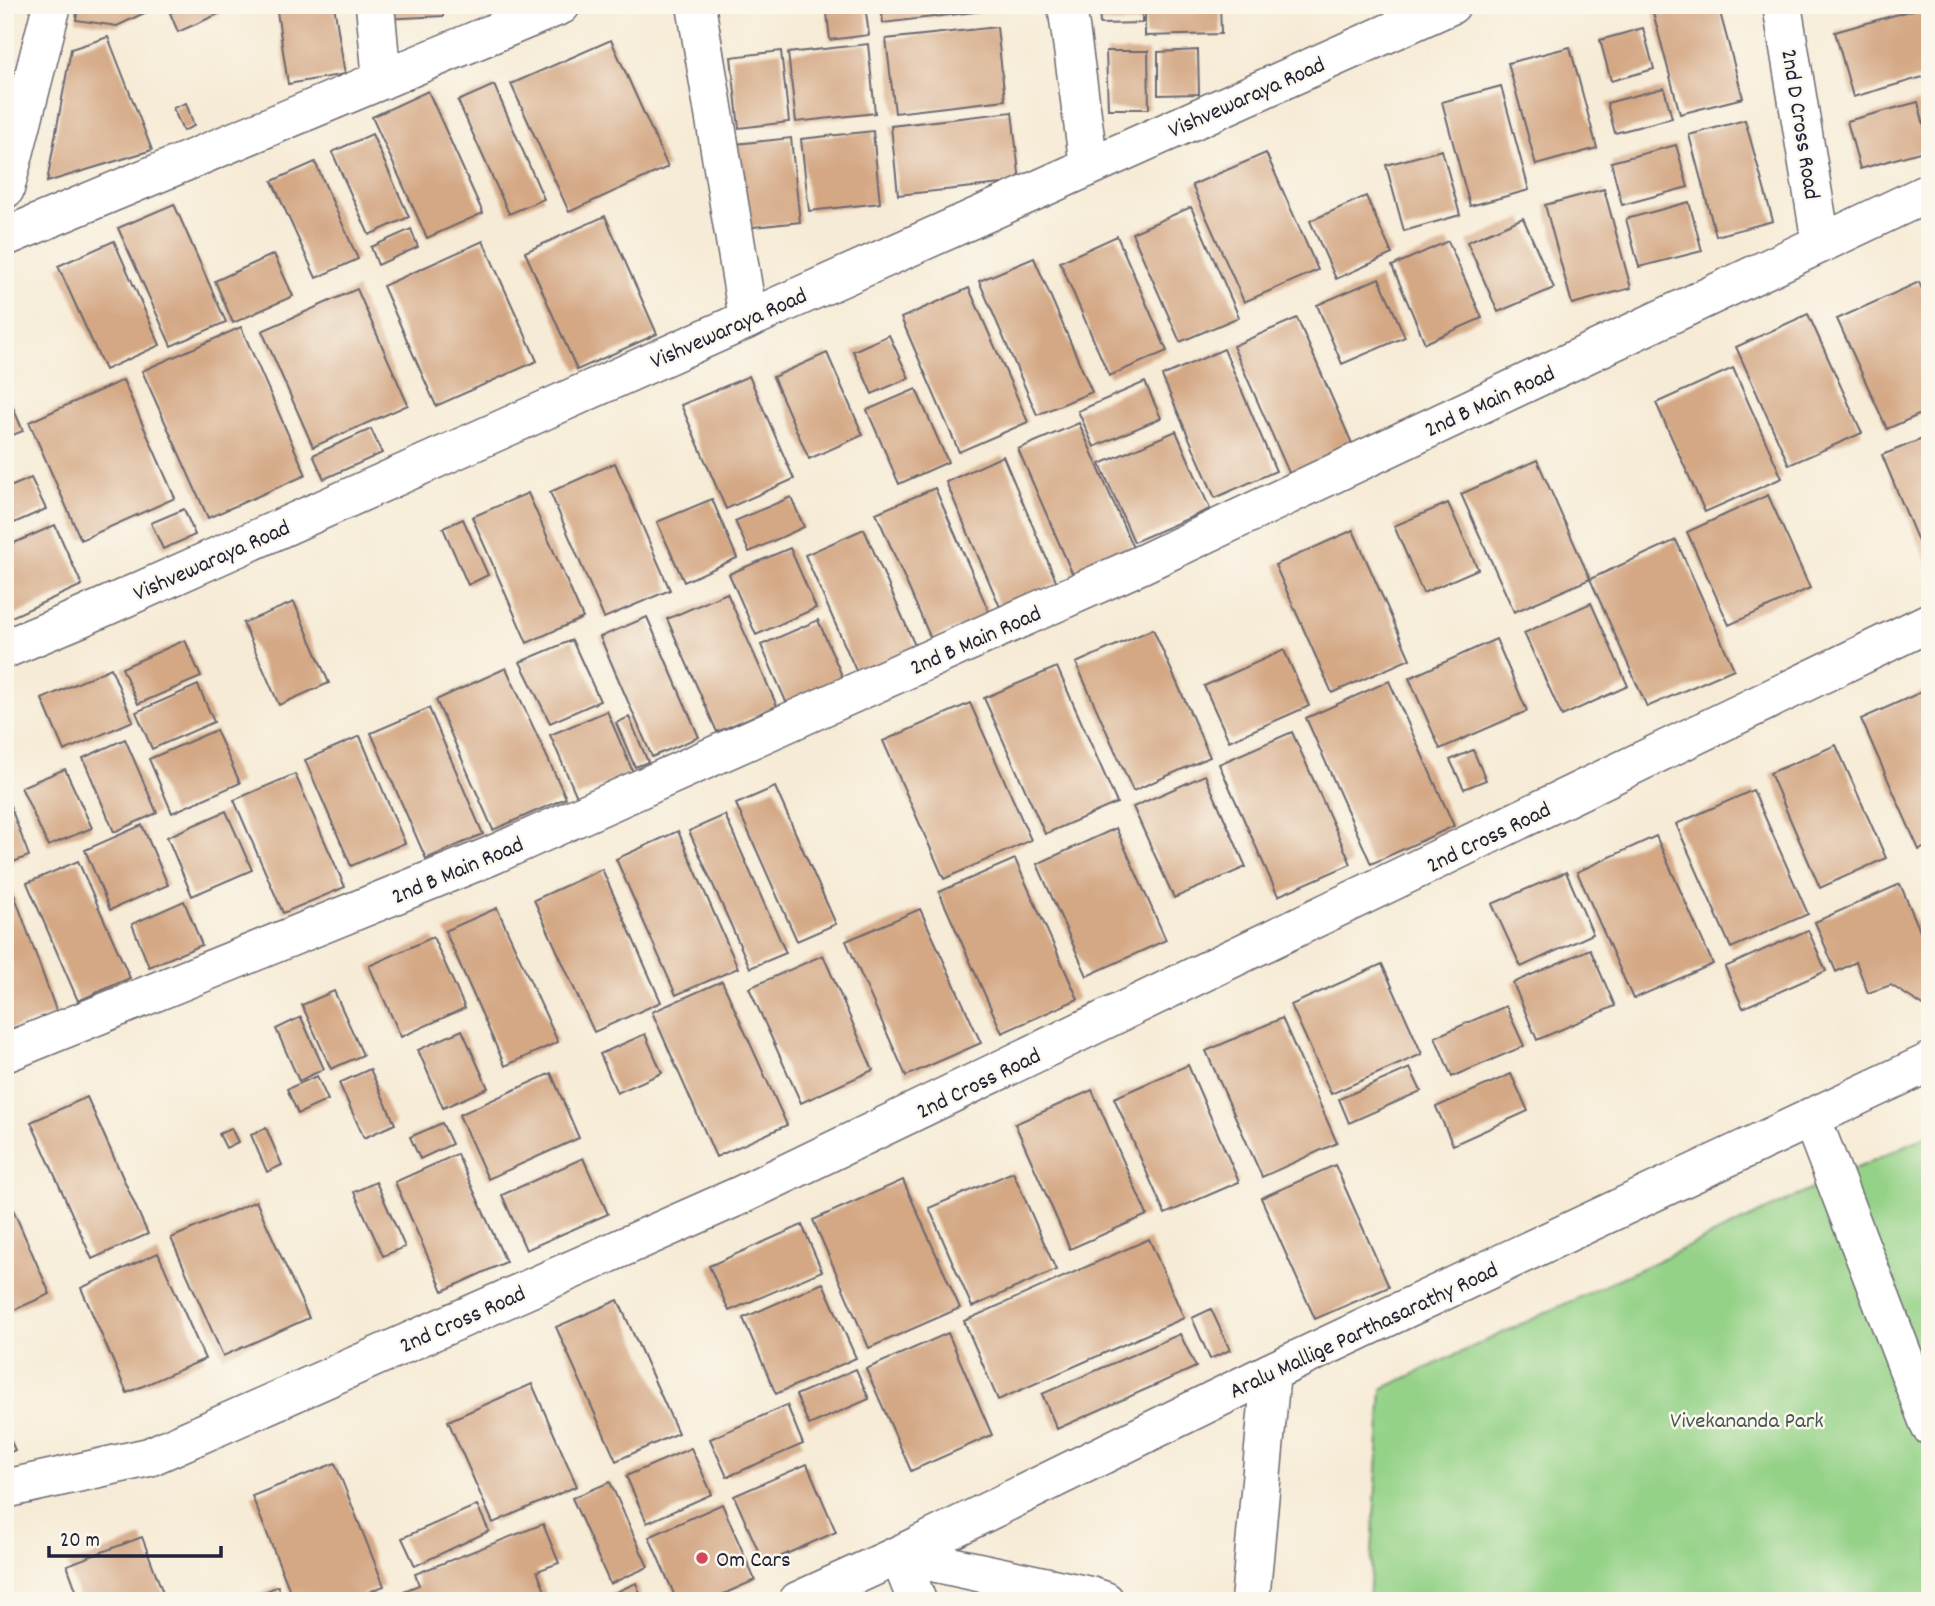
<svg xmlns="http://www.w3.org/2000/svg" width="1935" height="1606" font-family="Dekko,sans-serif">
	<rect width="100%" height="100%" fill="#fbf7ec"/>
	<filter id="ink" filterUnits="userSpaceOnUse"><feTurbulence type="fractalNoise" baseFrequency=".0143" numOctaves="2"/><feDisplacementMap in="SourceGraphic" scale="14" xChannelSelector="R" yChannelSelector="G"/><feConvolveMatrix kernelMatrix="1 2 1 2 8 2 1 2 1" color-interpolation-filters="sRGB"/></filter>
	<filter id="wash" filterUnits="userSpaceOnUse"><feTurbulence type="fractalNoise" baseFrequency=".00686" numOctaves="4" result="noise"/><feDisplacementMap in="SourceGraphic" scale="28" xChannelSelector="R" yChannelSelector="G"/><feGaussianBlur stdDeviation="1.57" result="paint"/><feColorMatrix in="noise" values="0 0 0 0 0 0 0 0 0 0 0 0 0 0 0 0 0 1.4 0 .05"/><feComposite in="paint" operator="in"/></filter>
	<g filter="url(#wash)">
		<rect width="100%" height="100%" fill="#f6ebd6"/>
		<path fill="#94d287" stroke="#5b7a61" stroke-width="2" d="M1930,1134V1601H1369L1382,1389Z"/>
		<g id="blocks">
			<path fill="#d4a885" d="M78,5H161L117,26L76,20Z
				M188,5H220L223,12L178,32L170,13Z
				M276,5H334L345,74L288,84Z
				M383,5H443V16L383,19Z
				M826,5H865L869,35L830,40Z
				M881,5H991V10L883,23Z
				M1099,5H1142V23L1100,24Z
				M1145,5H1220L1221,34L1145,36Z
				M1651,5H1718L1743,98L1680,114Z
				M1930,5V75L1853,97L1835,32Z
				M997,27L1005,100L895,113L886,39Z
				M1643,28L1654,69L1611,81L1600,40Z
				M108,37L152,150L47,182L71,49Z
				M611,40L668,167L569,212L511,84Z
				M868,44L875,113L796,122L788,53Z
				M1570,47L1597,148L1536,165L1508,63Z
				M1198,50L1199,94L1158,95V52Z
				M781,51L789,122L739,128L731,57Z
				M1106,51H1148L1149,109H1108Z
				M494,85L544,199L509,214L458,101Z
				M1501,86L1529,190L1470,206L1442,102Z
				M1664,88L1672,118L1615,133L1607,103Z
				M428,91L483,213L427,238L372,117Z
				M1918,102L1930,149L1860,169L1847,121Z
				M186,103L194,126L183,131L173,108Z
				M1012,112L1020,182L898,195L891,126Z
				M1745,120L1773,221L1716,236L1689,135Z
				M873,131L880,203L809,211L801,139Z
				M372,134L409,217L369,235L332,152Z
				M791,138L800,222L745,228L736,144Z
				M1676,145L1688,187L1622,205L1611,162Z
				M1442,150L1460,215L1404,231L1386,165Z
				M1266,153L1318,270L1244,302L1192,185Z
				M315,162L358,259L316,278L272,181Z
				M1604,189L1631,288L1572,304L1545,205Z
				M1366,196L1392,254L1336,279L1310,221Z
				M1689,202L1702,251L1639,267L1626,219Z
				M174,204L226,322L171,346L118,228Z
				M1191,207L1239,317L1180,342L1132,233Z
				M605,216L657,334L577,370L525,252Z
				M1523,218L1554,288L1498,312L1467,242Z
				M411,229L418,247L378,265L371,247Z
				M1117,236L1167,351L1109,376L1060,262Z
				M114,241L160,345L105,370L58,266Z
				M483,241L537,361L436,406L383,286Z
				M1448,241L1482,318L1425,343L1392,266Z
				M274,254L293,296L233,323L215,281Z
				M1034,258L1092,392L1037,415L979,281Z
				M1379,278L1405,337L1342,364L1317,305Z
				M1919,282L1930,307V410L1887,429L1837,319Z
				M969,288L1028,422L959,452L901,318Z
				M357,289L408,405L313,447L262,331Z
				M1808,314L1862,433L1789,465L1736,347Z
				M1297,318L1354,448L1290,475L1233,346Z
				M241,327L306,475L208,518L142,371Z
				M889,335L909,378L872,394L853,351Z
				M1224,349L1276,471L1215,498L1162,376Z
				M827,353L863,435L809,459L773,377Z
				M1733,368L1782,478L1705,512L1656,403Z
				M749,376L794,479L726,509L681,405Z
				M123,380L175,498L81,540L29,422Z
				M1145,382L1161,418L1094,447L1078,411Z
				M5,389L23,431L5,438Z
				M916,389L948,462L899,484L867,410Z
				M1079,423L1133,548L1073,575L1018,449Z
				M371,429L382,453L324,479L313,455Z
				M1176,431L1210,509L1134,542L1100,464Z
				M1930,436V570L1882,455Z
				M1003,456L1057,583L1000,607L946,482Z
				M1537,460L1590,579L1514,612L1461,494Z
				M615,463L670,590L604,618L550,492Z
				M31,478L46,509L5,527V489Z
				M935,488L990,614L931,639L876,513Z
				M528,493L583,618L527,643L472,517Z
				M1768,495L1810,588L1729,625L1687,532Z
				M791,497L804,527L749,552L735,521Z
				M712,499L737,558L684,582L657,522Z
				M1448,503L1478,569L1423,593L1394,526Z
				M184,509L195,535L163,549L151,523Z
				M463,519L488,575L468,585L443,528Z
				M55,525L82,585L5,620V547Z
				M864,529L919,655L860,680L805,555Z
				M1353,530L1410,659L1332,693L1275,565Z
				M1676,540L1734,669L1647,707L1590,579Z
				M790,548L816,608L756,635L729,574Z
				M727,593L777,706L717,732L667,619Z
				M294,602L329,683L279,705L243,623Z
				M1591,603L1628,686L1562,716L1524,633Z
				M647,617L699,737L652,757L600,637Z
				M818,620L843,678L787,704L761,645Z
				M1153,629L1210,757L1133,791L1076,663Z
				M1496,639L1527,711L1440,749L1409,678Z
				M185,640L201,677L138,704L122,668Z
				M572,640L600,701L550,723L520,662Z
				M1284,650L1309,706L1229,741L1204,686Z
				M1057,667L1117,803L1045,834L984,698Z
				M111,668L133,721L64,751L42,699Z
				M506,668L566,798L493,830L436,700Z
				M1389,681L1454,826L1371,864L1306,718Z
				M198,685L214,722L152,749L136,712Z
				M1930,688V845L1919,850L1861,719Z
				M970,703L1031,840L944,879L883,741Z
				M429,708L483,834L426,859L371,733Z
				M607,711L633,772L577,797L550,735Z
				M629,717L648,762L635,767L616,723Z
				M216,730L240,783L172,813L149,759Z
				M1292,732L1351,864L1278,896L1219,764Z
				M360,736L405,843L351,866L305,760Z
				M125,739L157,813L114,832L83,758Z
				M1836,745L1886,858L1820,888L1770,773Z
				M1473,750L1486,780L1464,789L1450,760Z
				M65,769L92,828L48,846L21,787Z
				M295,774L345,887L283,913L234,800Z
				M1205,775L1246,867L1174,898L1133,807Z
				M775,787L836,924L797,941L736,804Z
				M1753,790L1808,914L1731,948L1676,824Z
				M5,792L29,856L5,865Z
				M226,811L252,870L192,896L167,837Z
				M725,815L786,953L750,968L689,831Z
				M142,825L168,885L110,910L85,850Z
				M1116,828L1166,940L1087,976L1037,864Z
				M678,831L738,968L676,995L616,859Z
				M1656,836L1713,964L1633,999L1577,872Z
				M1015,859L1078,999L1002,1033L939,892Z
				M78,861L130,978L78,1001L27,883Z
				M602,869L661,1002L594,1032L534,900Z
				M1566,872L1593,934L1521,967L1492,904Z
				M10,883L57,1013L5,1031V884Z
				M1900,884L1930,954V1005L1925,1007L1891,985L1868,993L1856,962L1836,972L1815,922Z
				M184,901L202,945L149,967L132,924Z
				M497,908L558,1042L505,1066L445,931Z
				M920,909L981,1043L906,1076L846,941Z
				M1808,930L1826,971L1743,1008L1725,967Z
				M433,937L465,1008L401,1037L369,966Z
				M1590,949L1615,1006L1537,1040L1513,983Z
				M823,955L873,1070L801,1103L749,988Z
				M1382,964L1422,1054L1331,1094L1291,1005Z
				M722,981L787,1125L716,1157L652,1012Z
				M334,991L363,1055L331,1069L302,1005Z
				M1506,1006L1524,1046L1452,1077L1435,1037Z
				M301,1017L324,1069L299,1081L276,1029Z
				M1282,1018L1337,1143L1262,1177L1206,1051Z
				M462,1030L488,1088L443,1108L418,1050Z
				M645,1034L662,1073L617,1093L600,1054Z
				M1188,1065L1239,1182L1165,1214L1114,1098Z
				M1410,1068L1421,1091L1349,1123L1339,1099Z
				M370,1069L395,1124L364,1138L339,1083Z
				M551,1073L579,1138L488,1179L459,1115Z
				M1511,1074L1528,1111L1453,1145L1436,1107Z
				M317,1076L328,1100L298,1114L287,1089Z
				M1092,1090L1147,1215L1070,1249L1015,1124Z
				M87,1097L148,1234L92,1259L31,1122Z
				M442,1123L452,1144L420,1159L410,1137Z
				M231,1128L238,1142L226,1148L219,1134Z
				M266,1128L282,1165L267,1172L251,1135Z
				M457,1154L506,1262L443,1291L395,1182Z
				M583,1158L608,1214L526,1250L502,1195Z
				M1335,1165L1389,1287L1315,1319L1261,1198Z
				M1013,1172L1056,1270L972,1307L929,1208Z
				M903,1180L960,1308L869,1348L813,1220Z
				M376,1182L405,1247L383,1256L354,1192Z
				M5,1191L50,1294L5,1314Z
				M256,1201L309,1318L223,1356L171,1238Z
				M802,1225L822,1271L729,1311L709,1266Z
				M1149,1239L1184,1318L998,1400L964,1321Z
				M158,1253L205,1359L127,1393L81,1288Z
				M823,1283L856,1358L776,1394L743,1318Z
				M618,1300L678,1433L616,1461L556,1327Z
				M1211,1309L1230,1350L1210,1359L1192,1318Z
				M948,1333L992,1435L911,1471L866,1369Z
				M1180,1334L1196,1367L1057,1429L1042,1394Z
				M856,1369L869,1399L809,1425L796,1395Z
				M532,1384L577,1486L493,1523L448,1421Z
				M787,1405L803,1444L727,1477L710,1439Z
				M5,1429L15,1450L5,1455Z
				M691,1448L712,1494L647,1523L626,1476Z
				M335,1463L384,1586L346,1601H294L252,1496Z
				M807,1464L836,1532L764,1564L734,1496Z
				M610,1482L648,1567L610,1584L572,1498Z
				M722,1504L755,1580L708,1601H677L649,1537Z
				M477,1505L489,1531L415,1566L402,1538Z
				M543,1524L559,1563L537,1571L549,1601H402L399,1593L419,1585L415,1574Z
				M142,1537L166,1601H80L67,1565Z
				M636,1583L643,1601H596Z
				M278,1586L284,1601H243Z"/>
		</g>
	</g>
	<g filter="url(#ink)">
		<use href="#blocks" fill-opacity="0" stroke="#6c6871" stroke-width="2"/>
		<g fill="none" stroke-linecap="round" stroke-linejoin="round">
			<defs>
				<path id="minor" d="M375,5L382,80
					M696,5L748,318
					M1067,5L1089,166
					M1782,5L1821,243
					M5,189L52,5
					M5,237L561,5
					M5,649L82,617L1451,5
					M5,1053L488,857L1140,565L1930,192
					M1811,1117L1930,1426
					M5,1489L149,1457L741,1195L1930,622
					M917,1601L899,1555L1271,1372L1930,1062
					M1250,1601L1271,1372"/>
				<path id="tertiary" d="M798,1601L899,1555L1090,1596L1105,1601"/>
			</defs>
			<use href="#minor" stroke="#6c6871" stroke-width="41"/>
			<use href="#tertiary" stroke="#6c6871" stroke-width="41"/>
			<use href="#minor" stroke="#fff" stroke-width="38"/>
			<use href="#tertiary" stroke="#fff" stroke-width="38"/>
		</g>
	</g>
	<circle fill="#d1495b" stroke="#fbf7ec" stroke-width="2.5" cx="702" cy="1558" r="7"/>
	<g text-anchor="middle" stroke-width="5" stroke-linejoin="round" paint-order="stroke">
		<g font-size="23" fill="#22223b" stroke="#fbf7ec">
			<text transform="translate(1246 96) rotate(-24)" y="8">Vishvewaraya Road</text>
			<text transform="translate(1802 124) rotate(81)" y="8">2nd D Cross Road</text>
			<text transform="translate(728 327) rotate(-24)" y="8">Vishvewaraya Road</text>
			<text transform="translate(1489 400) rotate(-25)" y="8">2nd B Main Road</text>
			<text transform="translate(211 559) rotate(-24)" y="8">Vishvewaraya Road</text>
			<text transform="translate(975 639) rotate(-24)" y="8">2nd B Main Road</text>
			<text transform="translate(1488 836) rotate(-26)" y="8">2nd Cross Road</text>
			<text transform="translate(457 869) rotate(-23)" y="8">2nd B Main Road</text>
			<text transform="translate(978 1082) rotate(-26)" y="8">2nd Cross Road</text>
			<text transform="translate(462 1318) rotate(-24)" y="8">2nd Cross Road</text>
			<text transform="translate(1363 1329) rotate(-25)" y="8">Aralu Mallige Parthasarathy Road</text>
		</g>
		<g font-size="23" fill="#445752" stroke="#fbf7ec">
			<text x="1747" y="1427">Vivekananda Park</text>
		</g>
		<g font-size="23" fill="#22223b" stroke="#fbf7ec" text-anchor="start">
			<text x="716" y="1566">Om Cars</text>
		</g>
	</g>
	<rect width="1935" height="1606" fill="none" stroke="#fbf7ec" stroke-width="28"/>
	<path d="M49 1546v10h172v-10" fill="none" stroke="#22223b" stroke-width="3.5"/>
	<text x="60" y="1546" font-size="21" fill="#22223b" stroke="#fbf7ec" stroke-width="5" paint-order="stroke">20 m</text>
</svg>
